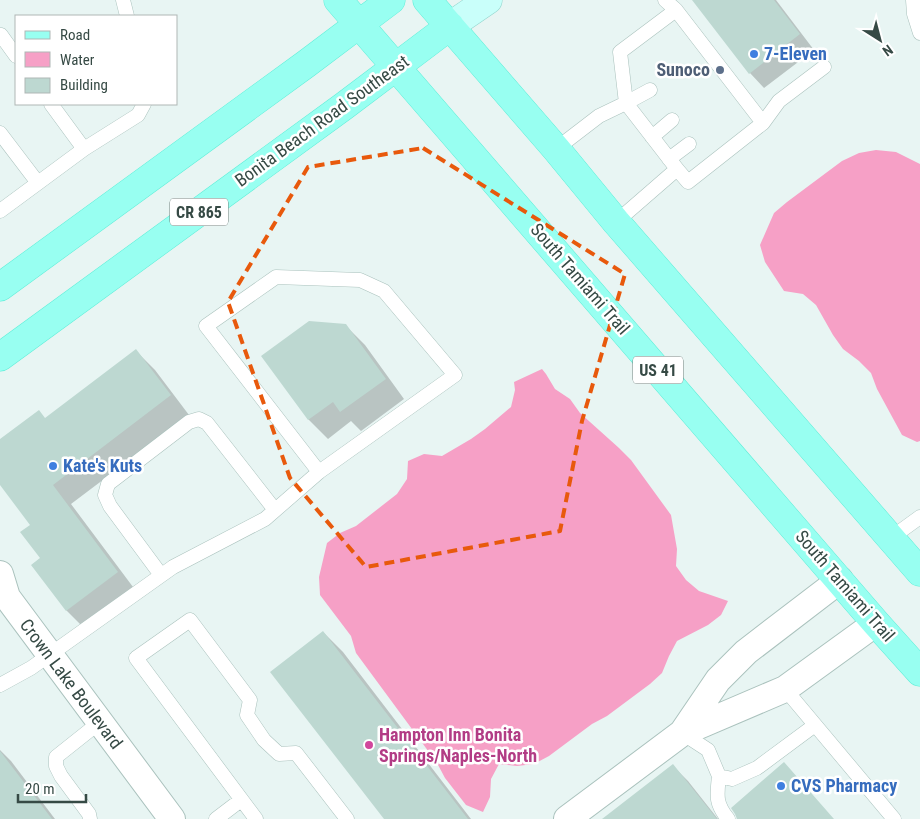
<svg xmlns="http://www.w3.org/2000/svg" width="920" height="819" font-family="'Roboto Condensed',sans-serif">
	<rect width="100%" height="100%" fill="#e8f5f3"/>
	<path fill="#f6a0c6" d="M876,150L896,152L920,164V441L917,442L902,435L877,389L871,373L859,361L843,349L833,335L816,305L803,294L784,291L765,262L760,245L774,213L787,202L842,161L859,153Z
		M542,369L546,374L555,389L570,399L580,413L619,448L631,460L671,515L677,549L676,566L686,580L699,591L728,601L721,615L708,625L677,641L669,656L662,673L650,684L607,716L592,724L549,756L534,764L517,766L499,764L491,779L490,797L483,812L466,805L445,778L437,763L356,653L351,636L320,595L319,577L327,543L340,533L356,526L397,494L407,479L408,461L424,454L442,456L471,439L485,429L511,407L515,390L514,382Z"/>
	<path fill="#0003" d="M699,0H776L814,50L764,88L750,73Z
		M346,326L365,345L404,399L361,431L351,421L328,439L308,419Z
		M136,351L155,370L189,415L71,504L136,591L86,630L67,611L32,565L41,558L31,525L0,483V441L46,419Z
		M323,632L343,652L471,819H386Z
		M0,750L11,761L55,819H0Z
		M673,766L688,781L718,819H604Z"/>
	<path fill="#bdd8d1" d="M692,0H774L800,34L749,74Z
		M309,321L346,324L386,379L340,412L333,402L308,420L261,356Z
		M136,349L171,395L53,485L118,572L66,611L31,565L40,558L20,532L30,525L0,485V439L39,410L45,418Z
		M323,631L468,819H384L270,672Z
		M0,751L52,819H0Z
		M784,762L834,819H737L735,814L731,808Z
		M673,764L717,819H602Z"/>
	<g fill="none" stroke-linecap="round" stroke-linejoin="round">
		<defs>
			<path id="service" d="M123,0L127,16
				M913,0L914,14L920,33
				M676,10L763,123L779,101L824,67
				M1,35L16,56
				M0,133L38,183
				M652,137L672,120
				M84,149L138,115L144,104
				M556,149L599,116L626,103L650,90
				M669,159L689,144
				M677,169L688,182L763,123
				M0,211L84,149L51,104
				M616,222L677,169L626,103L620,52L676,10L665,0
				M891,538L920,517
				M161,575L110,506L105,495L108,484L189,422L199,419L207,423L275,510
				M0,685L31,668L173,567L265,519L319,472L455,375L384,291L360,280L276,277L206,326L319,472
				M785,689L894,819
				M682,733L708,750L719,776L732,779L757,768L815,725
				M719,776C717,795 715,803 728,819
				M90,819L89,814L61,776L56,766V757L100,722
				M216,819L241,800
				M256,819L136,658L190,620L250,700L247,715L264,740L279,754L296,753L347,819"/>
			<path id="minor" d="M0,574L7,597L172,819
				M682,733L718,680L746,652L840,580
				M567,819L682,733L785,689L876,623"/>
			<path id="secondary" d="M450,26L488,0"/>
			<path id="primary" d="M338,0L876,623L920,672
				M427,0L556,149L616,222L920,572
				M0,287L306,64L391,0
				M0,357L344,106L450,26"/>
		</defs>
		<use href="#service" stroke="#aac2bd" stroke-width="15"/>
		<use href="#minor" stroke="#aac2bd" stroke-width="28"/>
		<use href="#secondary" stroke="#93d6ce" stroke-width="29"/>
		<use href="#primary" stroke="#5eeed8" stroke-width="29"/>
		<use href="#service" stroke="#fff" stroke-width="14"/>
		<use href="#minor" stroke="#fff" stroke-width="26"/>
		<use href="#secondary" stroke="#c9fffa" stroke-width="28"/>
		<use href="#primary" stroke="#98fff1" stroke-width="28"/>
	</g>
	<path fill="none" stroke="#e8590c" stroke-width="4" stroke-dasharray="10 6" stroke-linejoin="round" d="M423,148L625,274L582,421L560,531L366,567L290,478L228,302L308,167Z"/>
	<g fill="#3f7fe0" stroke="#fff" stroke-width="2">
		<circle cx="754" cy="54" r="5"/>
		<circle cx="53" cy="466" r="5"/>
		<circle cx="781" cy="786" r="5"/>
	</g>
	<circle fill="#5c6f8a" stroke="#fff" stroke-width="2" cx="720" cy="70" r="5"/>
	<circle fill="#d1479c" stroke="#fff" stroke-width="2" cx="369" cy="745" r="5"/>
	<g text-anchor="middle" stroke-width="5" stroke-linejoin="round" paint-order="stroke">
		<g fill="#fff" stroke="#72807d" stroke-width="1">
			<rect x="170" y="198.5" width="58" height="27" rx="4"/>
			<rect x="633" y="356.5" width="50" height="27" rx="4"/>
		</g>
		<g font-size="16" font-weight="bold" fill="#364a45">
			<text x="199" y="218">CR 865</text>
			<text x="658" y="376">US 41</text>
		</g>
		<g font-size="18" font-weight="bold" fill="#366cbe" stroke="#fff" text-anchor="start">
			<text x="764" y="60">7-Eleven</text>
			<text x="63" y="472">Kate's Kuts</text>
			<text x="791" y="792">CVS Pharmacy</text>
		</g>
		<g font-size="18" font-weight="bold" fill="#4e5e75" stroke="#fff" text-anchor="end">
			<text x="710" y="76">Sunoco</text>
		</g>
		<g font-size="18" fill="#364a45" stroke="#fff">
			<text transform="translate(322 121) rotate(-36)" y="6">Bonita Beach Road Southeast</text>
			<text transform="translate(580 279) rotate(49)" y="6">South Tamiami Trail</text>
			<text transform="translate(845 586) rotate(49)" y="6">South Tamiami Trail</text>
			<text transform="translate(71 684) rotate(53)" y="6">Crown Lake Boulevard</text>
		</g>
		<g font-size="18" font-weight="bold" fill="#b23c85" stroke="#fff" text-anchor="start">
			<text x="379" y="741">Hampton Inn Bonita<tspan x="379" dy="21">Springs/Naples-North</tspan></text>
		</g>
	</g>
	<rect x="15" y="15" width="162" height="90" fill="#ffffff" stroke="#afb7b5"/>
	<rect x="25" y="31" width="25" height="8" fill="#98fff1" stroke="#afb7b5"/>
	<text x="60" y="40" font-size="15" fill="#364a45">Road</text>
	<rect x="25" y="52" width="25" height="15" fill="#f6a0c6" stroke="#afb7b5"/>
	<text x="60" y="65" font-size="15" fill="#364a45">Water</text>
	<rect x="25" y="78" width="25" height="15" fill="#bdd8d1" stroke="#afb7b5"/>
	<text x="60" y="90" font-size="15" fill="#364a45">Building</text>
	<g transform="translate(880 40) rotate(144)" stroke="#ffffff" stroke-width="4" paint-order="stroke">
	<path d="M0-4L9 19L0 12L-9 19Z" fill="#364a45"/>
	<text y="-8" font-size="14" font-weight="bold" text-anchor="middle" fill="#364a45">N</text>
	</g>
	<path d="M18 794v8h68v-8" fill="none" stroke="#364a45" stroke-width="2.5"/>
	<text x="25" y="794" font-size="15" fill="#364a45" stroke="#ffffff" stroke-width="4" paint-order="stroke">20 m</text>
</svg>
